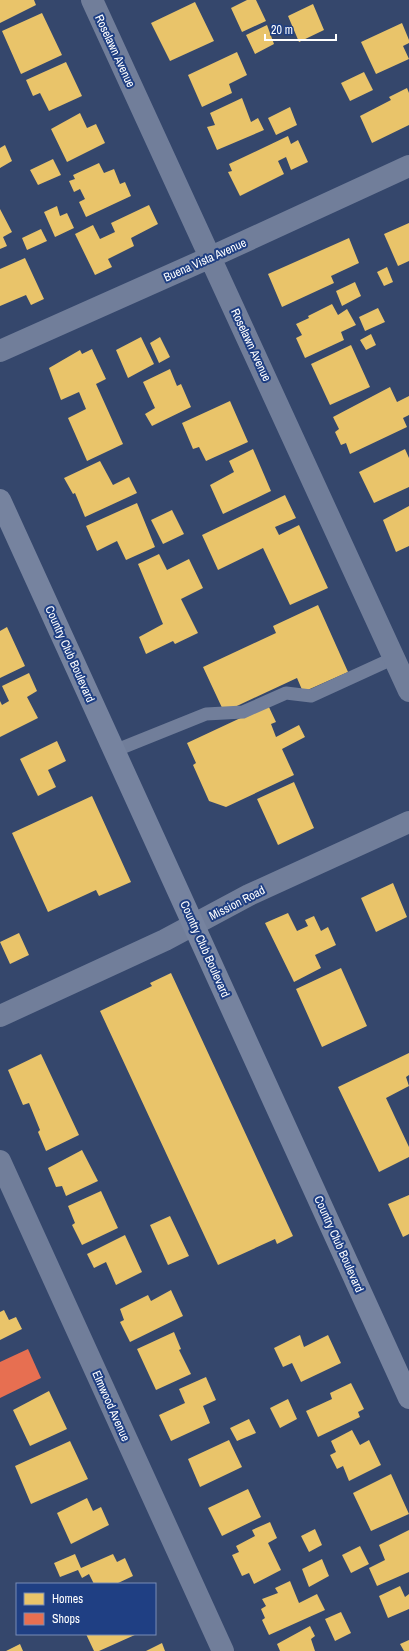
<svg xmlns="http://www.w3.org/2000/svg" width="409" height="1651" font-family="'Archivo Narrow',sans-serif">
	<rect width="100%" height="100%" fill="#35476c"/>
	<path fill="#e9c46a" d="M0,0H34L36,5L0,23Z
		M247,0H256L266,21L242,32L231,8Z
		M195,2L214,41L170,61L151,23Z
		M313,4L324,30L299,42L288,16Z
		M42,13L62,55L21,74L2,31Z
		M402,23L409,40V43L403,46L409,59L376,74L361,42Z
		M267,25L274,44L255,54L246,35Z
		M237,52L247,75L229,84L232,93L202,107L188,75Z
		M66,62L82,96L49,111L40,93L33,96L26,80Z
		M364,72L373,90L350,101L341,83Z
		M407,88L409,93V125L372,143L360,116L391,100L389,97Z
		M242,98L251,122L258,118L264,130L217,150L207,127L215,125L210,113Z
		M290,107L297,125L276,135L268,118Z
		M80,113L87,128L96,124L105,143L67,162L51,129Z
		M288,136L291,144L298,140L308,162L291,170L286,157L278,161L284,174L240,196L228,172L232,171L229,164Z
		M5,145L12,161L0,168V148Z
		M53,159L61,175L38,185L30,170Z
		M99,163L104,173L114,169L120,184L125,182L131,196L86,217L79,202L85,199L80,189L74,192L69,181L75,179L73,175Z
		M149,205L158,224L131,238L134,246L108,259L112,267L95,275L75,234L93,225L100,239L115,232L111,223Z
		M57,206L60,216L67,213L74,228L55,237L44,212Z
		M0,209L12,232L3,237L7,246L0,249Z
		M409,223V261L398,266L384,234Z
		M41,229L47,241L27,250L22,238Z
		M349,238L359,263L331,276L334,283L282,307L268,274Z
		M25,258L44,299L31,305L26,295L0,306V269Z
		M387,267L393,282L384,286L377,272Z
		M355,282L361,296L342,306L336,291Z
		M332,304L338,315L347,309L356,325L341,332L344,340L305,358L296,338L302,335L296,324L309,318L308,316Z
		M378,308L385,322L365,331L359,317Z
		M371,334L376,345L366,350L360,340Z
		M141,337L154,364L128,378L116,350Z
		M160,337L170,357L159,363L150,343Z
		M351,345L370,387L330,405L311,364Z
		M92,349L106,379L96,384L123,444L87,461L68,418L86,409L79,392L61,400L49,368L80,350L82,354Z
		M170,369L177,386L181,384L191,407L152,426L145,414L155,408L143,382Z
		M390,387L397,402L409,396V415L403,418L407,427L350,454L346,443L341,445L335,432L339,429L333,417Z
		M230,401L248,442L206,461L199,447L193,449L182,423Z
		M253,449L271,491L223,514L210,485L234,472L229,461Z
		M405,449L409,458V487L374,503L359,472Z
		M100,461L113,485L129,477L137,493L85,517L75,493L73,494L64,478Z
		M285,495L296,518L275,527L279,535L299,525L328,588L290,605L263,548L218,570L202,535Z
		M137,503L155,547L126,560L117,541L97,551L86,526Z
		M409,506V546L396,552L383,520Z
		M172,510L184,534L163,544L151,520Z
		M159,554L167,570L189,559L203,588L181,599L198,633L175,644L173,641L146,654L139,637L163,624L138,564Z
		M318,605L348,672L303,692L297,678L224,712L203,667L276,633L273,626Z
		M7,627L25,666L0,678V631Z
		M29,673L37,691L27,697L38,718L0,737V701L2,705L9,701L2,686Z
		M268,705L276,722L271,724L276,737L299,725L305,737L282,749L294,775L226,807L209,801L193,765L196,763L187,743Z
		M57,741L66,761L48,770L56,787L38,796L20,759Z
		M294,782L314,828L278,845L257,799Z
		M92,796L131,882L99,896L96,890L48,912L12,833Z
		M393,883L407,917L376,932L361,898Z
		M288,913L297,931L308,926L305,920L314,916L321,931L328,927L336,945L315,955L321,968L294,982L265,923Z
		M19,933L29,955L10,964L0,942Z
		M341,968L367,1026L322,1047L296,989Z
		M171,973L293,1236L277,1244L275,1239L218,1265L100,1011L152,986L150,983Z
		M409,1053V1075L406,1077L409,1086L386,1098L409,1147V1157L379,1172L338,1087Z
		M41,1054L79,1135L46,1151L38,1132L40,1130L29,1103L23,1105L8,1070Z
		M82,1150L98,1181L66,1196L62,1186L56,1187L48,1168Z
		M101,1191L118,1228L82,1245L72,1225L75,1223L68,1206Z
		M409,1195V1234L403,1237L388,1204Z
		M170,1216L189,1256L168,1265L150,1225Z
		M125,1235L142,1272L116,1285L106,1262L94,1268L87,1254Z
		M171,1290L183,1316L130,1342L120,1322L124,1320L120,1309L148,1295L151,1301Z
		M4,1310L9,1320L16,1317L22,1329L0,1340V1312Z
		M174,1332L181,1349L179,1350L191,1374L156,1390L137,1349Z
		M300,1335L304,1347L328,1335L341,1363L301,1382L292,1363L283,1367L274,1348Z
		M206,1377L216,1400L203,1406L210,1423L171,1441L159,1415L185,1403L179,1389Z
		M351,1383L364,1409L358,1412L360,1417L318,1437L306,1411L332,1399L330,1393Z
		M49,1391L67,1429L30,1446L13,1410Z
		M288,1399L297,1419L280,1428L270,1408Z
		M249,1419L256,1433L237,1441L230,1428Z
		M352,1430L360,1445L369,1440L381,1465L349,1481L343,1466L337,1469L330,1455L336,1452L331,1441Z
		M229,1440L242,1467L200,1487L188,1459Z
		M70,1441L88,1479L31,1504L15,1466Z
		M391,1474L409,1514L371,1531L353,1493Z
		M248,1489L261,1517L222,1536L208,1508Z
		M87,1498L93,1511L101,1507L109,1525L71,1544L57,1513Z
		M270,1522L277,1538L268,1543L281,1570L254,1584L249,1573L242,1576L232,1555L239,1552L236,1546L255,1536L252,1530Z
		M315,1529L322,1545L309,1552L301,1536Z
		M409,1530V1572L377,1586L369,1568L385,1560L379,1545Z
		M360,1546L369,1564L351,1573L342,1555Z
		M75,1554L81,1568L113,1554L117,1562L125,1558L133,1576L116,1584H94L89,1574L82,1578L78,1570L60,1577L54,1563Z
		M322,1559L329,1576L309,1587L302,1569Z
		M290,1581L299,1603L317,1594L325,1610L269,1635L262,1620L265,1618L261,1609L266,1606L262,1599L278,1593L275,1588Z
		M400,1586L405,1597L409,1594V1609L388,1618L379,1596Z
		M341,1612L351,1633L335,1641L325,1619Z
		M310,1626L315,1636L311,1639L315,1651H280L277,1644Z
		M86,1634H137L99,1651H94Z
		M409,1640V1651H404L400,1644Z
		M162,1643L165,1651H146Z
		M20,1644L23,1651H6Z"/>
	<path fill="#e76f51" d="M28,1349L41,1378L0,1398V1362Z"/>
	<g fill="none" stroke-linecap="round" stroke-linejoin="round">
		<path stroke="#717e9a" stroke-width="13" d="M114,751L206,714L243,712L286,693L311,696L394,658"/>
		<path stroke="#717e9a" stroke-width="22" d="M92,0L409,691
			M0,351L211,257L409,166
			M0,1016L165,940L249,895L409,822
			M0,1161L223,1651"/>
		<path stroke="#76839f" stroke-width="22" d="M0,500L409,1398"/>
	</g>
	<g text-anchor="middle" stroke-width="4" stroke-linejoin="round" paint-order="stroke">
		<g font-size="12" fill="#fff" stroke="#1f3f83">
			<text transform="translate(115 51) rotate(65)" y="4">Roselawn Avenue</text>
			<text transform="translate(205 260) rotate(-24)" y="4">Buena Vista Avenue</text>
			<text transform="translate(251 345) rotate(65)" y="4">Roselawn Avenue</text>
			<text transform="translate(70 654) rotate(66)" y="4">Country Club Boulevard</text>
			<text transform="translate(237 903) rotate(-27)" y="4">Mission Road</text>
			<text transform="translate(205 949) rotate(66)" y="4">Country Club Boulevard</text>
			<text transform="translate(339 1244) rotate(66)" y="4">Country Club Boulevard</text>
			<text transform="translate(111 1406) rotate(66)" y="4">Elmwood Avenue</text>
		</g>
	</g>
	<rect x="16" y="1583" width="140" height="52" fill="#1f3f83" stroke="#798cb5"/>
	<rect x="24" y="1593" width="20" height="12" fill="#e9c46a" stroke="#798cb5"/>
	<text x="52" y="1603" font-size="12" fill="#ffffff">Homes</text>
	<rect x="24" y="1613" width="20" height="12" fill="#e76f51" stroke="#798cb5"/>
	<text x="52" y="1623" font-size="12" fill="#ffffff">Shops</text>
	<path d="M265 34v6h71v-6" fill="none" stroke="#ffffff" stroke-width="2"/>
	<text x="271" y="34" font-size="12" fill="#ffffff" stroke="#1f3f83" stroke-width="3" paint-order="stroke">20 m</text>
</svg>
